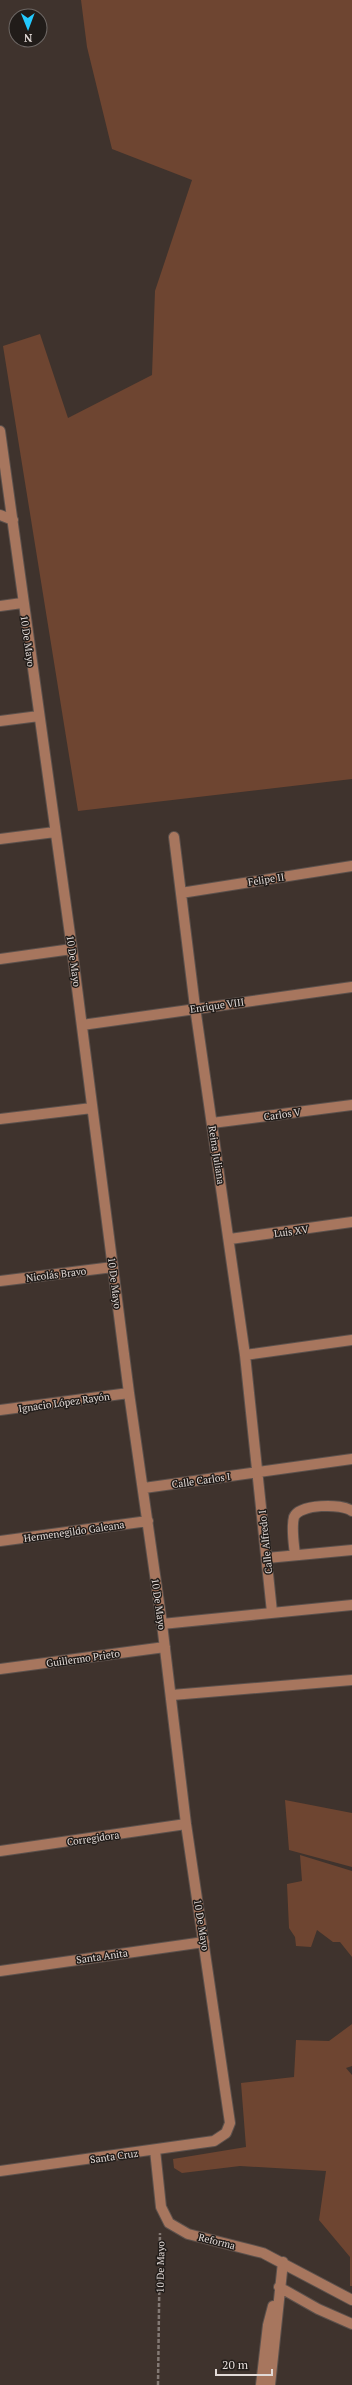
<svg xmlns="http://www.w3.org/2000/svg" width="352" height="2385" font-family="'PT Serif',serif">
	<rect width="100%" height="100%" fill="#3f332d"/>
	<path fill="#6e4531" d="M81,0H352V779L78,811L3,346L40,334L68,418L152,375L155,291L192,180L112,149L87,47Z
		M285,1800L352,1813V1867L289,1850Z
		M300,1855L352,1871V1957L340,1942H333L317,1930L311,1947L296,1946L295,1937L289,1928L287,1884L302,1881Z
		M352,2024V2066L346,2068L352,2075V2286H350V2257L319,2220L326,2171L240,2166L182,2173L174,2168L173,2159L246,2147L241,2083L294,2077L296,2040L329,2041Z"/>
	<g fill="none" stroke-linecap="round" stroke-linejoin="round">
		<defs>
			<path id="minor" d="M0,431L72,949L129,1393L162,1624L186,1824L230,2123L226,2133L214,2141L0,2171
				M0,515L13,520
				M0,606L22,603
				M0,721L39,716
				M174,837L195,1007L245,1355L272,1612
				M0,839L55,832
				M181,893L352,866
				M0,959L72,949
				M82,1025L352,987
				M0,1119L92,1108
				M212,1123L352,1105
				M230,1239L352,1222
				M0,1281L113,1267
				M245,1355L352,1340
				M0,1410L129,1393
				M144,1488L352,1459
				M0,1541L148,1521
				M295,1555C294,1544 291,1528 294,1517C299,1504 342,1503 352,1511
				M267,1558L352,1550
				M162,1624L352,1605
				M0,1669L165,1647
				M172,1695L352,1680
				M0,1851L186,1824
				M0,1971L204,1942
				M155,2150L161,2207L169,2223L188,2234L263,2253L352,2300
				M279,2287L318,2309L352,2324
				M261,2385L268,2325L273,2306
				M270,2385L283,2262"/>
		</defs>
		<use href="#minor" stroke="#5c514c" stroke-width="12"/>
		<path stroke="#837974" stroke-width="2.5" stroke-dasharray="4 2" stroke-linecap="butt" d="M158,2385L160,2233"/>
		<use href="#minor" stroke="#a7765e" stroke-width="10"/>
	</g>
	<g text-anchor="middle" stroke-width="3" stroke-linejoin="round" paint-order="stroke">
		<g font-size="10" fill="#e2dad7" stroke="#211c19">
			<text transform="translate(28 641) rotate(82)" y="4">10 De Mayo</text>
			<text transform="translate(266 879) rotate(-9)" y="4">Felipe II</text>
			<text transform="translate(74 961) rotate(82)" y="4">10 De Mayo</text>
			<text transform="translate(217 1005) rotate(-8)" y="4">Enrique VIII</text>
			<text transform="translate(282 1114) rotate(-8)" y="4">Carlos V</text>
			<text transform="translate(217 1155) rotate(81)" y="4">Reina Juliana</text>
			<text transform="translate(291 1231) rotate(-8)" y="4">Luis XV</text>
			<text transform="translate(56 1274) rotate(-7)" y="4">Nicolás Bravo</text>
			<text transform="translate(115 1283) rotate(83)" y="4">10 De Mayo</text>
			<text transform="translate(64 1402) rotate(-8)" y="4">Ignacio López Rayón</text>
			<text transform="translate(201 1480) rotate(-8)" y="4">Calle Carlos I</text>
			<text transform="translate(74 1531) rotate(-8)" y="4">Hermenegildo Galeana</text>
			<text transform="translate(265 1542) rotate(-96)" y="4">Calle Alfredo I</text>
			<text transform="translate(159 1604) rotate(82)" y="4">10 De Mayo</text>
			<text transform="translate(83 1658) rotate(-8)" y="4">Guillermo Prieto</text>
			<text transform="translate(93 1838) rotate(-8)" y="4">Corregidora</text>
			<text transform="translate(202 1925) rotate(81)" y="4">10 De Mayo</text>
			<text transform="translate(102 1956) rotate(-8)" y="4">Santa Anita</text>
			<text transform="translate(114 2156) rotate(-8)" y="4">Santa Cruz</text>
			<text transform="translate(217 2241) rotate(14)" y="4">Reforma</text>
			<text transform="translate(160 2267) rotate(-89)" y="4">10 De Mayo</text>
		</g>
	</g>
	<g transform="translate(28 28) rotate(179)"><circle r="19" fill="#211c19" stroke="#6e6865"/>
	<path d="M0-3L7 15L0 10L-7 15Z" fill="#23c9fe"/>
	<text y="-6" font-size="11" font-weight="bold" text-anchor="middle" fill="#e2dad7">N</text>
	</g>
	<path d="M216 2369v6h56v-6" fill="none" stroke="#e2dad7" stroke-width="2"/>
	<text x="222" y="2369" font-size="12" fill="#e2dad7" stroke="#211c19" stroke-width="3" paint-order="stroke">20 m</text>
</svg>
